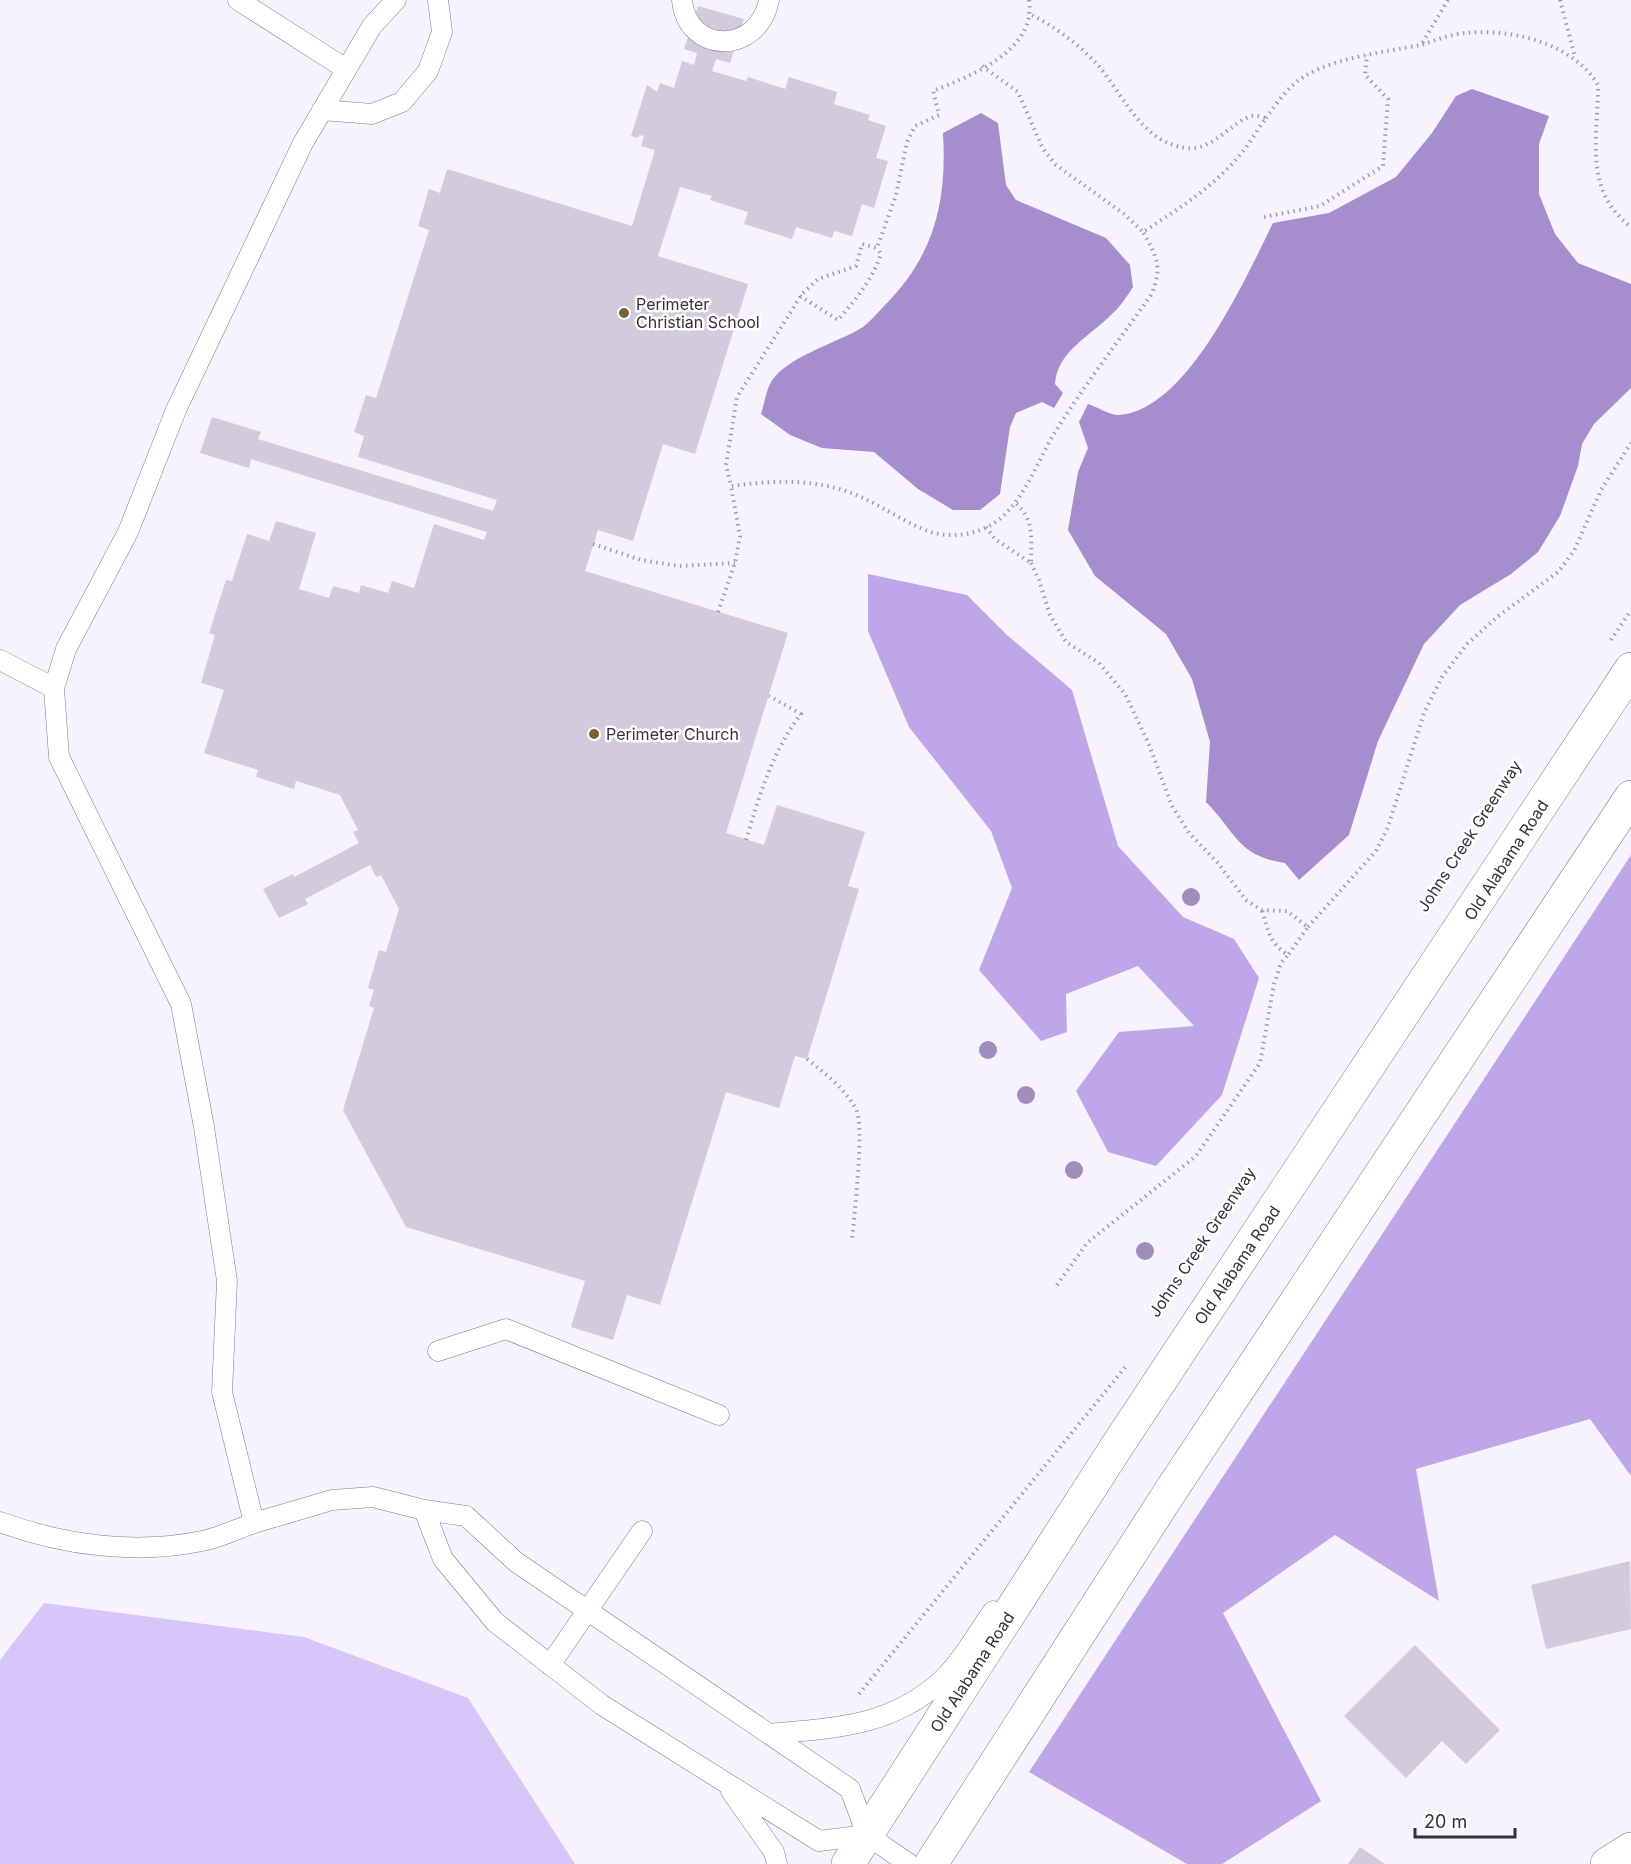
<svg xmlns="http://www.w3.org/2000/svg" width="1631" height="1864" font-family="Inter,sans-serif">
	<rect width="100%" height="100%" fill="#f6f2fe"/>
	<path fill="#d8c6f9" d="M44,1603L304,1637L468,1698L575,1864H0V1660Z"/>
	<path fill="#bea6e9" d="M868,574L967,595L1007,635L1072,690L1118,846L1183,917L1234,939L1259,978L1222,1095L1156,1166L1108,1152L1076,1091L1119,1032L1194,1026L1138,966L1066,994L1067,1032L1041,1041L979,970L1012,888L991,831L909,727L868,631Z
		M1631,855V1476L1590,1419L1416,1469L1439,1601L1335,1535L1223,1613L1321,1801L1222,1864H1187L1029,1772Z"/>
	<path fill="#a58dce" d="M1472,89L1549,116L1539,144V194L1555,234L1578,263L1631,284V388L1594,424L1582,444L1578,466L1560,516L1538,552L1511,574L1460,605L1424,644L1378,741L1349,835L1299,880L1285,863C1237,856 1236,832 1206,802L1210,742L1192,679L1166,634L1095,576L1068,530L1078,472L1088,448L1079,422L1088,404C1097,407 1110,415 1118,415C1187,412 1246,277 1273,223L1329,213L1396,177L1432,133L1456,96Z
		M981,113L998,123L1006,185L1016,200L1106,238L1130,265L1133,287C1127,296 1121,306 1113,313C1092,335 1057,351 1055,384L1063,393L1054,408L1042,402L1016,413L1010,427L1000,494L980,510H953L918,489L874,452L822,448L790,435L761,414C764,405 766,392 770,384C784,357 838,343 863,327C871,321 878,312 886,304C935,254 947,201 943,133Z"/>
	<path fill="#d1cbdd" d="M698,6L744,19L730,63L716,59L712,71L746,81L748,77L785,89L789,77L837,92L834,104L870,115L868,120L886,126L876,158L888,161L874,208L862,204L852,236L834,231L832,238L796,227L792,239L744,224L748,212L710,200L712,196L680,187L658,256L748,284L695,454L663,444L633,541L598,530L585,571L788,633L726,833L764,845L777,805L865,832L848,886L859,889L807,1059L795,1056L779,1108L726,1092L660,1305L627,1295L613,1340L571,1327L585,1281L406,1227L343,1110L374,1008L369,1006L374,990L368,988L379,950L386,952L399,909L381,875L376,877L370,865L305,899L308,904L279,918L263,889L293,874L294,877L359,843L353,832L358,830L340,795L296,781L294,789L256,777L258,770L204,753L224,690L201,683L215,635L209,633L226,580L232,581L247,534L269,541L276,521L316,533L299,589L329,598L333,586L359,593L361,585L388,593L392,581L414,588L434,524L484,540L487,532L251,459L249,468L200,453L212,417L261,432L258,439L493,511L497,500L358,457L364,436L354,432L366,395L376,398L429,230L418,226L429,189L440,193L447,169L632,226L655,150L641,146L644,136L639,135L638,138L631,136L647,85L657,92L660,83L674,88L682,61L694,65L697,53L684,49Z
		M1630,1561L1631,1629L1546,1649L1531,1585Z
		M1415,1645L1500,1730L1466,1764L1442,1741L1406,1778L1344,1716Z
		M1360,1847L1385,1864H1348Z"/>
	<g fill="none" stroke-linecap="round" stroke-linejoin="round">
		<defs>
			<path id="lane" d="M238,0L346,69
				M396,0L372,26L303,143L176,410L128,532L66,649L54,688L59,757L181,1004L204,1127L227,1281L222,1392L254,1523L332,1500L373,1497L424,1510
				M682,0C687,54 758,56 769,0
				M322,110L372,114L402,102L428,71L442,32L438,0
				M0,660L54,688
				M438,1351L506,1329L719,1415
				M0,1522C63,1545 135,1555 202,1541C219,1538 237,1529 254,1523
				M550,1665L642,1531
				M769,1734C834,1728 890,1727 941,1681C960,1664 978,1632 993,1611
				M731,1791L774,1852L777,1864
				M867,1835L819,1841L602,1705L495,1622L443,1559L424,1510L466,1516L516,1562L850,1789L867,1835L909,1864"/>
			<path id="street" d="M1607,1864L1631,1849"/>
			<path id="secondary" d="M848,1864L1119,1443L1631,669
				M931,1864L1170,1492L1631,797"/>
		</defs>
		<use href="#lane" stroke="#7e798a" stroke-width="21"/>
		<use href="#street" stroke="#7e798a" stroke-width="34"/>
		<use href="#secondary" stroke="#7e798a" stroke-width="34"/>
		<path stroke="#a09da7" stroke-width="4" stroke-dasharray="1.5 4.5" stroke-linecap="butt" d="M1029,0C1037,51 970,76 933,91L939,115L915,126L907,142L896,195L877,248L862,244L856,266L818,279L802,294L737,397L726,465L731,486C775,480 819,478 861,497C883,507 903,521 925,530C950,540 982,535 1002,517C1027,495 1039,457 1057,429C1086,383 1120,339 1151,295C1163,267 1157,257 1143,232
			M1448,0L1421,45C1436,40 1451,34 1466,33C1512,28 1574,44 1598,85C1598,139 1583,190 1631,227
			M1560,0L1575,57
			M982,66L1018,92L1043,149L1056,165L1124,214L1143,232C1177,210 1212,188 1239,156C1249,145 1257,130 1266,118C1262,117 1256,115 1252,116C1232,121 1213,151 1187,148C1140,143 1123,92 1095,62C1076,42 1052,25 1028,13
			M1266,118C1274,107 1283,94 1293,85C1320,59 1385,52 1421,45
			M1264,217L1320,206L1383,166L1388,99L1365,75L1367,55
			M800,296L838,320C856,299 872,280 881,254L877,248
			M986,527L995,539L1031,563C1031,540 1035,519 1015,503
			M593,544L641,560L679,566L735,563
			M1031,563L1039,580L1050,615L1066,642L1099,663L1125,694L1148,742L1172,806L1189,833L1217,862L1246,900L1262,910L1287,911L1308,927L1288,955C1269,943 1268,930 1262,910
			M718,612L735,563L740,536L731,486
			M1611,640L1631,610
			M746,840C760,794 772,752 801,714L769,696
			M1308,927L1376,851L1388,827L1424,713L1442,677L1467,644L1497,617L1558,572L1574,551L1601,490L1631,443
			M807,1059C826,1074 844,1088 856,1109C865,1127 854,1216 852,1240
			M1057,1285L1087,1243L1196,1156L1260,1063L1274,984L1281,963L1288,955
			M859,1694L1127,1365"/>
		<use href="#lane" stroke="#fff" stroke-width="20"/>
		<use href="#street" stroke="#fff" stroke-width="33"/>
		<use href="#secondary" stroke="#fff" stroke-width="33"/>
	</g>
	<g fill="#a18dbd">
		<circle cx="1191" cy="897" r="9"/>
		<circle cx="988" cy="1050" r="9"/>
		<circle cx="1026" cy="1095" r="9"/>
		<circle cx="1074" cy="1170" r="9"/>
		<circle cx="1145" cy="1251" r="9"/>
	</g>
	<g fill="#766533" stroke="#fff" stroke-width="2">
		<circle cx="624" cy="313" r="6"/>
		<circle cx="594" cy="734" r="6"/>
	</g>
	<g text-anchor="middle" stroke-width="5" stroke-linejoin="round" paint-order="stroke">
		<g font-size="16" fill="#343239" stroke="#fff" text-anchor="start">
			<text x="636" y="310">Perimeter<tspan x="636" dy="18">Christian School</tspan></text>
			<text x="606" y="740">Perimeter Church</text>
		</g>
		<g font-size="16" fill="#343239" stroke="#fff">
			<text transform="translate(1469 836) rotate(-57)" y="6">Johns Creek Greenway</text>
			<text transform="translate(1506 860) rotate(-57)" y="6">Old Alabama Road</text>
			<text transform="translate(1202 1242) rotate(-56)" y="6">Johns Creek Greenway</text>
			<text transform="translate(1237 1265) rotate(-56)" y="6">Old Alabama Road</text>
			<text transform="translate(972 1672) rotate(-57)" y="6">Old Alabama Road</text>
		</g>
	</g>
	<path d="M1415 1828v9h100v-9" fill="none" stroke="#343239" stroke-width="3"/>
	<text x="1424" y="1828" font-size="18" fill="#343239" stroke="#ffffff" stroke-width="4.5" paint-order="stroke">20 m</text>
</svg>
